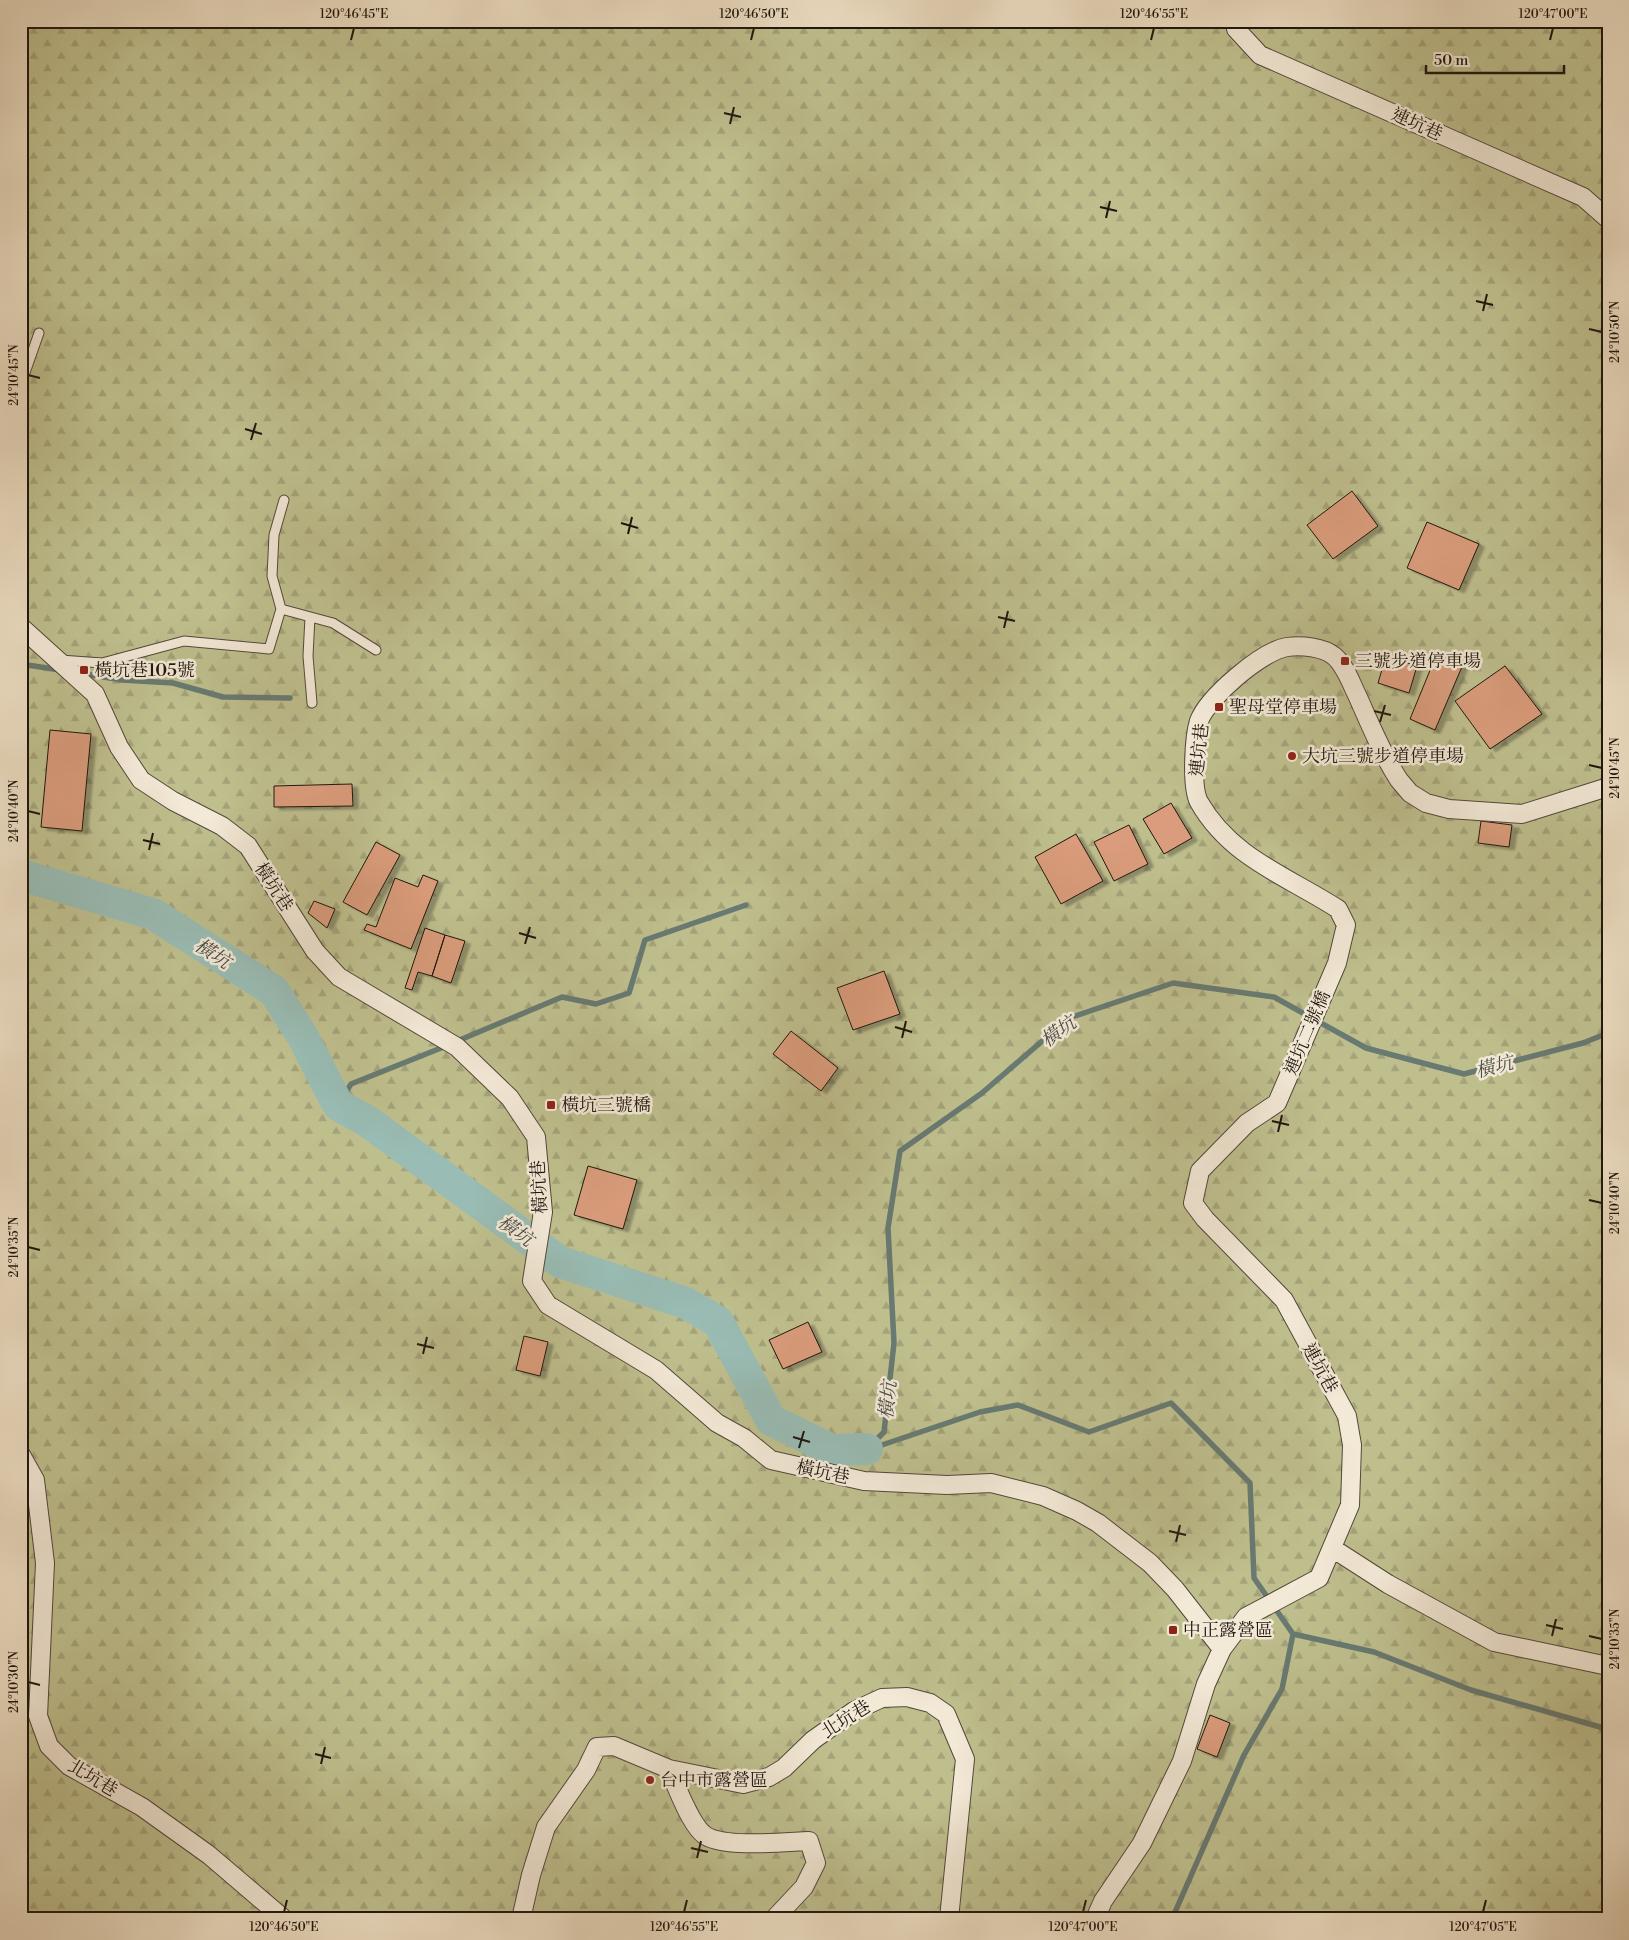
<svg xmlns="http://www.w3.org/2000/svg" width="1629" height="1940" font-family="'Libre Bodoni','Noto Serif TC',serif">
	<defs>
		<pattern id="forest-firs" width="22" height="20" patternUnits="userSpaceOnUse" patternTransform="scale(1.25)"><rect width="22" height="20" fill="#bfbf8e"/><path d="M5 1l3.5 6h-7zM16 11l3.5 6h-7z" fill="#a4a379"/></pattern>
		<filter id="shadow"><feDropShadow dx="5.5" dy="3" stdDeviation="1" flood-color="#0004"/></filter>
	</defs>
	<rect width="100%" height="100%" fill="#ecddc2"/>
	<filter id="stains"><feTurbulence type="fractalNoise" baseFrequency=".004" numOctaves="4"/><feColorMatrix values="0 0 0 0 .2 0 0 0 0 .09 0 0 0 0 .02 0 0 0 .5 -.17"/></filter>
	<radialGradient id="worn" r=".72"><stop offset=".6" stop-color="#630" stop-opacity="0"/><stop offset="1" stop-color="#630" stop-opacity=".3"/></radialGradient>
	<path fill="url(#forest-firs)" stroke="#6f6a4e" d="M21,21H1608V1919H21Z"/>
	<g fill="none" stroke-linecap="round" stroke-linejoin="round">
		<path stroke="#687a72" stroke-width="5.5" d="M21,664L60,670
			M79,673L122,680L173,683L223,697L290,698
			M455,1042L562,997L596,1004L629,993L645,940L746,905
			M338,1105L351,1084L446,1046
			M867,1449L884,1432L894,1343L888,1228L900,1151L982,1093L1069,1018L1173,983L1274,997L1366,1048L1464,1074L1583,1043L1608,1033
			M870,1449L980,1412L1018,1405L1089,1432L1171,1403L1250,1483L1254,1578L1293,1634L1374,1652L1471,1690L1600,1727L1608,1734
			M1172,1919L1244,1755L1282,1689L1293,1634"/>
		<path stroke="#99bcb4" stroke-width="32" d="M21,875L153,914L274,991L303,1037L338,1105L367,1121L560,1262L686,1303L718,1322L771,1420L832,1450L867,1449"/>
	</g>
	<path fill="#da9c7b" stroke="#1f160e" filter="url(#shadow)" d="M1352,491L1378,526L1333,559L1307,525Z
		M1427,522L1479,544L1459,590L1407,568Z
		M1438,651L1464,662L1435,730L1410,719Z
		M1386,656L1417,666L1409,693L1378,683Z
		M1505,666L1542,714L1490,749L1455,701Z
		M50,730L91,734L82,831L41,827Z
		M352,784L353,806L274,807V786Z
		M1171,803L1192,838L1164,854L1143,819Z
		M1481,821L1512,825L1509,847L1478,843Z
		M1129,825L1148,864L1114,881L1094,842Z
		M1076,834L1103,881L1061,904L1035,857Z
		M376,842L400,855L367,915L343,902Z
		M423,875L438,881L411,949L364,930L367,924L376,927L395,878L418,887Z
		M314,901L335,909L327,928L308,913Z
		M425,928L445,935L432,976L418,972L412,990L405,988Z
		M445,935L465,941L451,983L432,976Z
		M884,971L900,1014L853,1030L837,988Z
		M791,1031L838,1068L821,1091L773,1054Z
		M588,1166L637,1180L623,1229L574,1215Z
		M808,1322L822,1352L783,1369L769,1340Z
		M524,1336L548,1342L540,1376L516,1370Z
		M1210,1715L1230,1723L1217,1757L1197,1749Z"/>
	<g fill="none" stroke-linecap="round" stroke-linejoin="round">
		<defs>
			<path id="service" d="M21,384L39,333
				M281,609L333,623L376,650
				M310,617L308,656L312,703
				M60,660L102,663L184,641L269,649L281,609L272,576L274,535L284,500"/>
			<path id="minor" d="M1235,21L1236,29L1260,55L1583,197L1608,219
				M21,627L95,694L119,747L141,780L173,801L222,826L248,846L315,951L339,977L457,1047L510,1098L536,1137L543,1212L532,1281L548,1305L656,1370L717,1423L744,1438L771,1460L864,1481L947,1485L991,1483L1043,1496L1077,1511L1098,1523L1150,1563L1175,1589L1222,1649
				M21,1455L35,1480L45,1563L38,1716L49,1746L69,1766L142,1807L209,1855L284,1919
				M1332,1548L1388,1584L1494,1642L1608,1666
				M669,1769C676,1785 691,1827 706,1836C726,1848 784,1842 809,1841L816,1863L804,1887L774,1919
				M521,1919L531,1875L546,1827L586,1770L597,1747L614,1746L669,1769L743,1784L769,1777L784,1768L813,1740L854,1711L882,1698L907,1697L930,1703L946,1714L965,1759L949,1919
				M1095,1919L1103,1901L1142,1843L1182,1761L1206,1684L1222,1649L1246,1617L1319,1578L1350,1505L1352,1445L1347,1416L1284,1300L1205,1219L1193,1203L1200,1171L1247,1123L1277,1103L1337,963L1346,925L1338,909C1287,876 1231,858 1199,802C1191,787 1194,737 1199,721C1208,697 1262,651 1287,647C1301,645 1323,647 1334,656C1345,665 1351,683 1357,695C1370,724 1382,754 1399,780L1410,793L1426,803L1449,809L1522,814L1608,787"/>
		</defs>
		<use href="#service" stroke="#52483b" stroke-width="11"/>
		<use href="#minor" stroke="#52483b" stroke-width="20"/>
		<use href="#service" stroke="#f3e9d7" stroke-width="9"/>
		<use href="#minor" stroke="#f3e9d7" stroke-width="18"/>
	</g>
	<path fill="none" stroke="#1f160e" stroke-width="2" d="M351,40L354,28M751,40L754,28M1151,40L1154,28M1550,40L1553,28M724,113L741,117M730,124L734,107M1100,207L1117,211M1106,218L1110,201M1476,301L1493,305M1483,311L1487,294M1589,329L1602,332M28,375L40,378M245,429L262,434M251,440L256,423M621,523L638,528M628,534L632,517M998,617L1015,621M1004,628L1008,611M1374,711L1391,715M1380,722L1385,705M1589,765L1602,768M28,811L40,814M143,840L160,844M149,850L153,833M519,933L536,938M525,944L530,927M895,1027L912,1032M902,1038L906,1021M1272,1121L1289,1125M1278,1132L1282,1115M1589,1200L1602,1203M28,1247L40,1250M417,1344L434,1348M423,1354L427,1337M793,1437L810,1442M799,1448L804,1431M1169,1531L1186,1535M1176,1542L1180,1525M1546,1625L1563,1629M1552,1636L1556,1619M1589,1636L1602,1639M28,1682L40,1685M315,1754L331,1758M321,1764L325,1747M691,1848L708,1852M697,1858L701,1841M284,1912L287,1900M684,1912L687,1900M1083,1912L1086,1900M1483,1912L1486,1900"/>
	<g fill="#8f2418" stroke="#f3e9d7" stroke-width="2">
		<rect x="1340" y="656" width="10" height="10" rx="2.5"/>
		<rect x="79" y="665" width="10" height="10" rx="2.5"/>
		<rect x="1214" y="702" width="10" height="10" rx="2.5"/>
		<circle cx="1292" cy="756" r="5"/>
		<rect x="546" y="1100" width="10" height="10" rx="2.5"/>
		<rect x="1168" y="1625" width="10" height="10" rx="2.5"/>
		<circle cx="650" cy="1780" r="5"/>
	</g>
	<g text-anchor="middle" stroke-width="5" stroke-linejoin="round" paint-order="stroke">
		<g font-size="18" fill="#1f160e" stroke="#f3e9d7">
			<text transform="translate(1417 124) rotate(24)" y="6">連坑巷</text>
			<text transform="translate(1199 750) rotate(-84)" y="6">連坑巷</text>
			<text transform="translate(274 887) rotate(57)" y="6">橫坑巷</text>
			<text transform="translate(1307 1033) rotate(-67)" y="6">連坑二號橋</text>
			<text transform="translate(539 1187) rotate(-93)" y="6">橫坑巷</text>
			<text transform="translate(1320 1368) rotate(61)" y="6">連坑巷</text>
			<text transform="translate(823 1472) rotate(12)" y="6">橫坑巷</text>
			<text transform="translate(846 1719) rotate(-32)" y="6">北坑巷</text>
			<text transform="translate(93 1778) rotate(31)" y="6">北坑巷</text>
		</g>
		<g font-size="18" fill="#1f160e" stroke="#f3e9d7" text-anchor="start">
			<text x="1355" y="667">三號步道停車場</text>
			<text x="94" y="676">橫坑巷105號</text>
			<text x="1229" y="713">聖母堂停車場</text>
			<text x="1302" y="762">大坑三號步道停車場</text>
			<text x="561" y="1111">橫坑三號橋</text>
			<text x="1183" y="1636">中正露營區</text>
			<text x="660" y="1786">台中市露營區</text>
		</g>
		<g font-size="19" font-style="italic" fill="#4a5048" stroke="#f3e9d7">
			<text transform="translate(213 953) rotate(33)" y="7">橫坑</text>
			<text transform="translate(1058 1031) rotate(-36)" y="7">橫坑</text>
			<text transform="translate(1494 1066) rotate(-14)" y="7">橫坑</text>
			<text transform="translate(516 1230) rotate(36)" y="7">橫坑</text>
			<text transform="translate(887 1400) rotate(-84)" y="7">橫坑</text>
		</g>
	</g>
	<rect width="1629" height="1940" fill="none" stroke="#ecddc2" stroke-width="55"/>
	<path d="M1426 65v8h138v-8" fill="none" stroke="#1f160e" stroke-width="2.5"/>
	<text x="1434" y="65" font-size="15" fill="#1f160e" stroke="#f3e9d7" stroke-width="4" paint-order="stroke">50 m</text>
	<rect x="28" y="28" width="1574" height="1884" fill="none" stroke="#1f160e" stroke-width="2"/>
	<g font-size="12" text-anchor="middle" fill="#1f160e">
		<text x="354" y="18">120°46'45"E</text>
		<text x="754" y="18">120°46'50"E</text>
		<text x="1154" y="18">120°46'55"E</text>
		<text x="1553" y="18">120°47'00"E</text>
		<text transform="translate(1615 332) rotate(-90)" y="4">24°10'50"N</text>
		<text transform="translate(14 375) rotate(-90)" y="4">24°10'45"N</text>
		<text transform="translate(1615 768) rotate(-90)" y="4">24°10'45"N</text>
		<text transform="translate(14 811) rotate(-90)" y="4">24°10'40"N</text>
		<text transform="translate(1615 1203) rotate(-90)" y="4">24°10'40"N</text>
		<text transform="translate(14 1247) rotate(-90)" y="4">24°10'35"N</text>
		<text transform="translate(1615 1639) rotate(-90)" y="4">24°10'35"N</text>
		<text transform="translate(14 1682) rotate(-90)" y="4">24°10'30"N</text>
		<text x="284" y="1931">120°46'50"E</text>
		<text x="684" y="1931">120°46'55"E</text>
		<text x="1083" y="1931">120°47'00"E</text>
		<text x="1483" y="1931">120°47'05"E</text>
	</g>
	<rect width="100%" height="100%" filter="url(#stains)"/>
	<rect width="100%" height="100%" fill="url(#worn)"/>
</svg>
